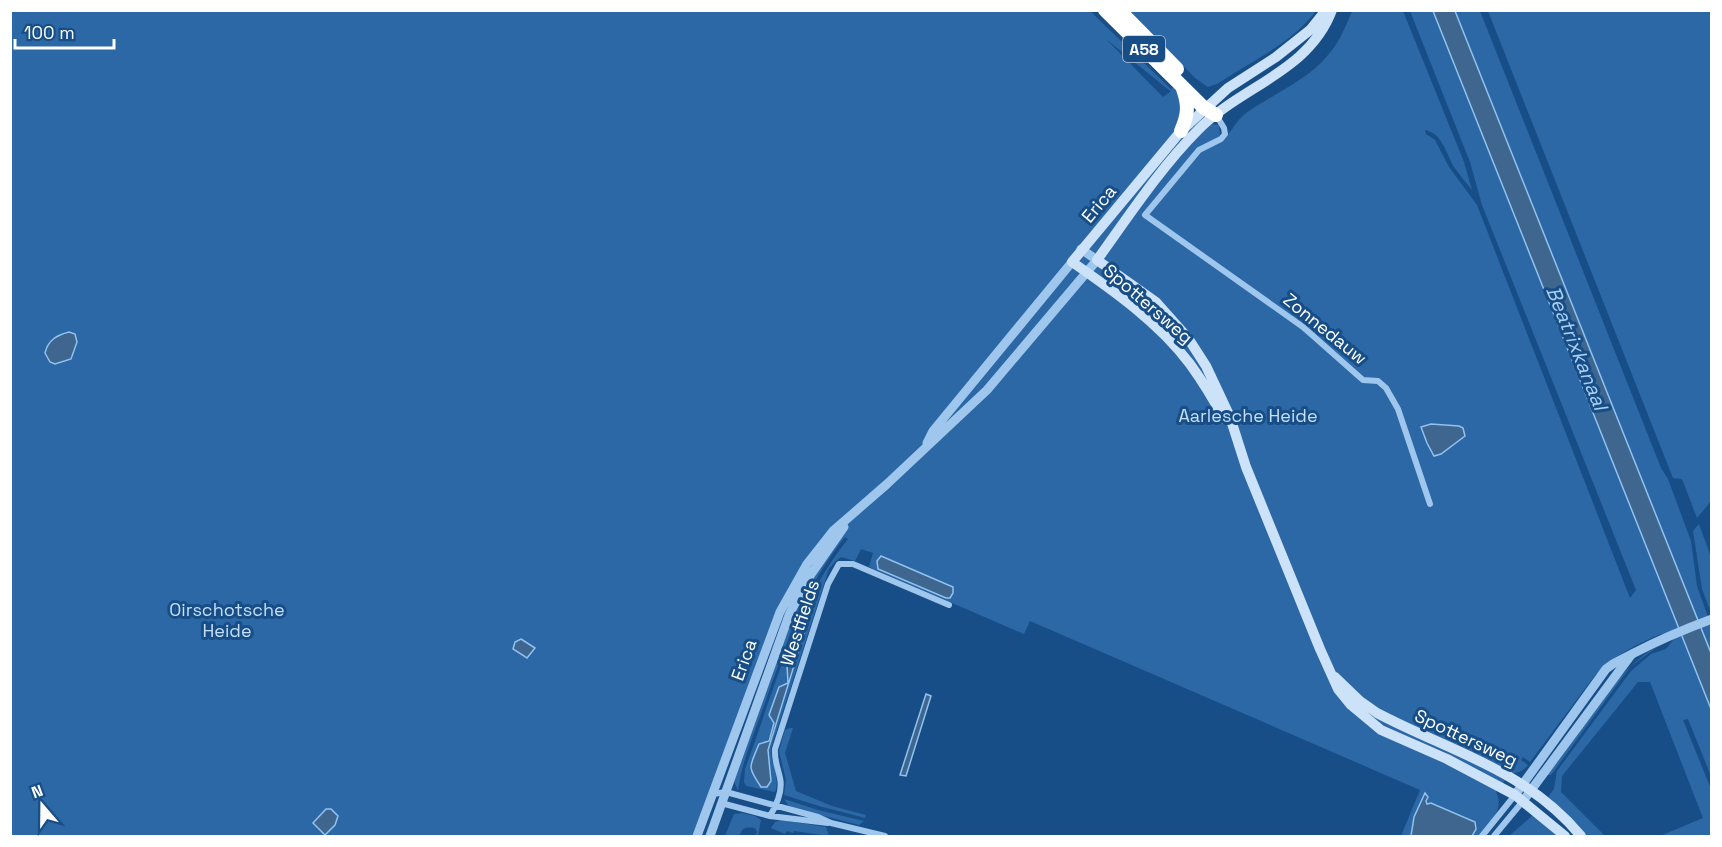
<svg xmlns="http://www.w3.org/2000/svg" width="1722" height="847" font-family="'Space Grotesk',sans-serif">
	<rect width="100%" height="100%" fill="#184e87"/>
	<path fill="#2b68a5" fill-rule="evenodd" d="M10,11H1090L1171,89L1174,87L1178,92L1182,116L1201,134L1211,124L1219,125L1220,136L1210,142L1214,146C1232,137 1233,121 1249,111C1275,93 1308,80 1328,55C1339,43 1346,26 1352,11H1403L1464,162L1472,190C1466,183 1460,175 1454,167C1446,153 1442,133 1425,130L1426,134L1435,140L1449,167L1477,205L1630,598L1636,590L1482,205L1470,162L1410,11H1433L1711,709V776L1688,719L1683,720L1711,789V836H1660L1703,818L1650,682H1638L1562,776L1561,792L1605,836H1588L1548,797L1554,789L1557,771L1631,671L1651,654L1666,649L1673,640L1661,634C1639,643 1613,656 1596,674L1530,762L1523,757L1521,760L1528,765C1523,771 1518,773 1511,773L1496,792C1505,808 1490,824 1480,836H1472L1474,833L1475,822L1431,803L1427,804L1426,799L1421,800L1414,817L1411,836H1401L1420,790L1030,621L1024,634L869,567L873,553L861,549L855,561L841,557L836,561L829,569L771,748C770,763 781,777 775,792L746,786L744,782L745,769C774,691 795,605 848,539L845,537C805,586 786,644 765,703C755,732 742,760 738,791L734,781L796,607L827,552L799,571L695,836H11ZM1106,39L1170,91V92L1163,97ZM808,617L803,639L769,748L759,786L750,769L759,744L767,742L774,723L770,719L783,687L788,683C789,677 787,672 787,667C788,654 802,655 797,639Z
		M1130,11H1316C1291,44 1250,62 1217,84L1208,87L1195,78Z
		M1455,11H1480L1661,468L1668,479L1691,541L1697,586L1711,625V653Z
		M1488,11H1711L1712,500L1697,518L1682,479L1673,478Z
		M1699,524L1711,557V613L1702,589L1693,531Z
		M1658,646L1630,667L1551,775H1547C1582,736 1612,670 1658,646Z
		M790,728H793L785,753L796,791L832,806L866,815L865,818L819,806L784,795L786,780L779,751L785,730Z
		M784,799L818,810L864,821L859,825L793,808L788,805Z
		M742,813L755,816L761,820L758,836H755L757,832L755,828C745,827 743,827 739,836H725L734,814Z
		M1533,815L1562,836H1509Z
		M782,820L826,827L829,836L794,831L793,833L787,831L785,834L771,828L775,822Z"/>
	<path fill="#3e668f" stroke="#92c2ef" stroke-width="1.5" d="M1433,11H1455L1711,653V709Z
		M69,332L75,334L77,342L71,359L55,364L50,362L45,353C48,340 57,335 69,332Z
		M1431,424L1459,426L1463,428L1465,436L1441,454L1434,456L1427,443L1421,427Z
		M881,556L953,587V593L950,598H946L878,569L877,561Z
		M809,617L768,750L771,781L767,787H761C746,765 750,767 759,744L769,741L774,723L769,715L779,687L788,683L787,665L790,658L795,654L798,647L797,637L803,622Z
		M521,639L535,648L527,658L513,649L515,642Z
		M926,694L931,696L906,776L900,775Z
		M1425,793L1428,797L1426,801L1427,804L1431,803L1475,822L1476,829L1472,836H1411L1414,817Z
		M326,809H331L338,816L335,825L325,835L313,823Z"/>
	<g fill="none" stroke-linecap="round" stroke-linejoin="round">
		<path stroke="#9fc6ed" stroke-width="6" d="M1216,115L1224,128L1225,134L1221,139L1199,150L1145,215L1303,327L1363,380L1378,381L1386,388L1398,409L1430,504
			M713,794L726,792L818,817L831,823L885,836
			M721,803L770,816L828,823
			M770,816C776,806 783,791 780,778C778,768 774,760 775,749L828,584L839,564H853L949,605
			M1482,836L1515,795
			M1494,836L1523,801"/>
		<path stroke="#9fc6ed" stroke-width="9" d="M927,443L933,431L1072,262
			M1515,795L1606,669C1618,659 1622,660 1634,653C1659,640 1685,629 1712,619
			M1523,801L1631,655
			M697,836L780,612L807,564L833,531L887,484L987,390L1097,260L1081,249
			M710,836L789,615L807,580L844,527"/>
		<path stroke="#cce2f9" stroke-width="10" d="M1332,10C1309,72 1241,86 1198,130C1161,167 1128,217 1097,260L1156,302L1188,338L1206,366L1230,417L1246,467L1320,649L1338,689L1351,705L1381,730L1447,759L1515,795L1565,836
			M1224,419C1214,400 1203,382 1190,364C1159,323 1114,291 1072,262L1181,131L1228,88L1276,57L1310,30L1326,10
			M1335,677L1360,701L1377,713C1451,752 1525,769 1581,836"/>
		<path stroke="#fff" stroke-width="14" d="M1105,10L1203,107L1216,115
			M1119,10L1177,69
			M1181,131C1188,115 1189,106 1183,89"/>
	</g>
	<g text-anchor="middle" stroke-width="6" stroke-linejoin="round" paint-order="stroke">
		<rect fill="#184e87" stroke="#bacadb" stroke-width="1.5" x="1123" y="36" width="42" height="26" rx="4.5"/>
		<g font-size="16" font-weight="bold" fill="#fff">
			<text x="1144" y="55">A58</text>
		</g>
		<g font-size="18" fill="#fff" stroke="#184e87">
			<text transform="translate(1099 204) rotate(-50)" y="6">Erica</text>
			<text transform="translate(1148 304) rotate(41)" y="6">Spottersweg</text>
			<text transform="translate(1325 329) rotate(39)" y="6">Zonnedauw</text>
			<text transform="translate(800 623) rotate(-72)" y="6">Westfields</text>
			<text transform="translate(744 660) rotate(-70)" y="6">Erica</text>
			<text transform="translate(1466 738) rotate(25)" y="6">Spottersweg</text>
		</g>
		<g font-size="18" fill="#c5dff9" stroke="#184e87">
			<text x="1248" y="422">Aarlesche Heide</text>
			<text x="227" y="616">Oirschotsche<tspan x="227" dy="21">Heide</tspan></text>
		</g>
		<g font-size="20" font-style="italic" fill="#abd0f4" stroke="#184e87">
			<text transform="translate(1577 348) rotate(68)" y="7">Beatrixkanaal</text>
		</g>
	</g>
	<rect width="1722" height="847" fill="none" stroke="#ffffff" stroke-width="24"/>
	<g transform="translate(42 805) rotate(340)" stroke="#184e87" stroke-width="4.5" paint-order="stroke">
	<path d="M0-4.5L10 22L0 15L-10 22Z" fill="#ffffff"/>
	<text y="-9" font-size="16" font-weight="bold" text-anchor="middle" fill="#ffffff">N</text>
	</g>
	<path d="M15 39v9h99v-9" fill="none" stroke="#ffffff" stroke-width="3"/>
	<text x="24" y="39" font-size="18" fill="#ffffff" stroke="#184e87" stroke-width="4.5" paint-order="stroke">100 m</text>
</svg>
